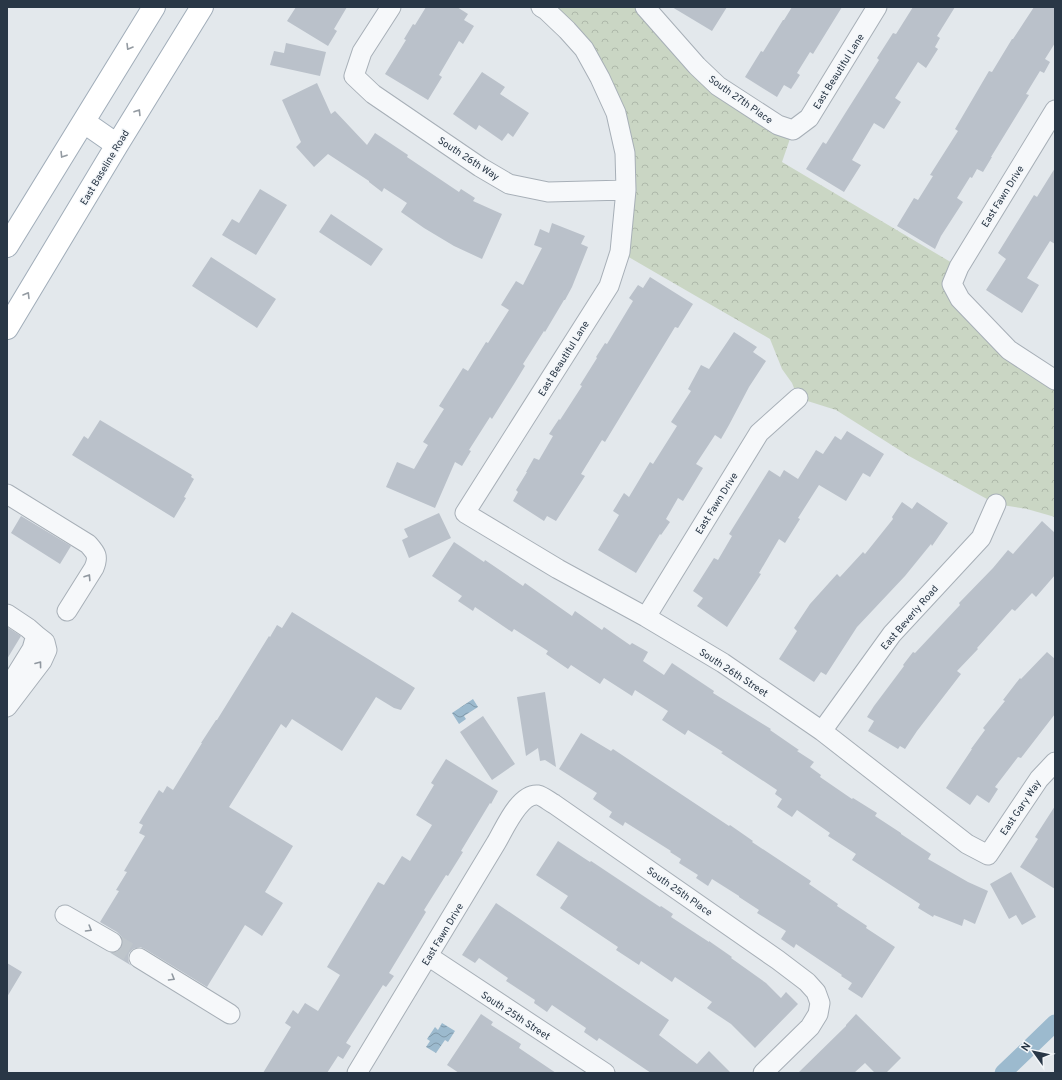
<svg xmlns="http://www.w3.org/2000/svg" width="1062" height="1080" font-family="Overpass,sans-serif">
	<defs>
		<pattern id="park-crowns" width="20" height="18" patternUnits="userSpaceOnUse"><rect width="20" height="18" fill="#cad6c4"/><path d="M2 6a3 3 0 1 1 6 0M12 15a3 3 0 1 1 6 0" fill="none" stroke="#aeb8aa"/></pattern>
		<pattern id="water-waves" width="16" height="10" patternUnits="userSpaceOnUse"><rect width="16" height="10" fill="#9cbace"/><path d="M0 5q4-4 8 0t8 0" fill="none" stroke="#7f98a9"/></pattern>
	</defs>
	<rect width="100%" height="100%" fill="#e3e8ec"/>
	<path fill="url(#park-crowns)" d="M541,7H645L697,66L793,130L782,162L959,267L952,284L1055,380V517L1027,509L996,504L909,456L836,410L798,398L792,383L782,369L770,339L620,252L626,190L600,78Z"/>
	<path fill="url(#water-waves)" d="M473,699L478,707L464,716L466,719L459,724L452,713Z
		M442,1023L455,1031L448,1042L445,1040L436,1053L426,1047L430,1041L427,1039L435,1027L438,1030Z"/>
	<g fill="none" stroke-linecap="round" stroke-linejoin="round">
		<path stroke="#9cbace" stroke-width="17" d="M1003,1073L1055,1023"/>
	</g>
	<path fill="#bac1ca" d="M296,7H347L334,29L337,31L328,46L287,21Z
		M426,7H457L468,14L464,20L474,26L463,44L459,41L439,75L442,77L428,100L385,74L406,40L404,39L413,24L415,25Z
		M672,7H727L712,31Z
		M792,7H842L813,54L810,52L797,73L800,75L791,89L784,85L777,97L745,77L761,51L763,52L783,20H784Z
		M913,7H955L937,36L940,38L935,47L938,49L926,68L918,62L895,98L901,102L884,129L874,123L852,160L861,165L844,192L806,169L823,142L826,144L846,112L879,60L877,58L893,33L896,34Z
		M1034,7H1055V43L1045,59L1050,62L1044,73L1040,71L1026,94L1029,95L991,157H992L983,172L977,169L972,178L970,177L957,198L963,202L941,236L935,249L897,226L914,198L918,200L933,176L930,175L958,131L955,129L989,71L992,72L1012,39H1013Z
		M286,43L326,52L320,76L270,65L274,51L284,53Z
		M482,72L505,87L500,94L529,113L513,137L508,133L502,141L479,125L476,130L453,114Z
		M317,83L331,114L335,111L367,145L375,133L408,155L407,157L459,192L461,189L475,198L473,201L502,214L482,259L454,246L424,228L401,212L407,203L384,188L382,192L369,182V181L328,154L314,167L296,147L301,142L282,100Z
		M1055,168V244L1050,241L1027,278L1039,285L1022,313L986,290L1006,259L998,253L1034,195L1037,197Z
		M260,189L287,205L256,255L222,235L232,219L239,223Z
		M331,214L383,249L371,266L319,232Z
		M552,223L585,236L581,244L588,247L572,287L565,300H564L545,332L544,331L523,364L525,366L514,384L492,419L490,417L469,450L471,451L462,466L455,462L435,508L386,487L397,462L414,469L428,445L423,442L444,409L439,406L463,368L468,371L486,342L488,343L509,310L501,305L516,281L523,285L542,248L534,245L540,229L549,233Z
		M211,257L276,299L257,328L192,286Z
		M650,277L693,304L678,328L675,327L605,442L602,440L581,474L585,476L556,521L547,516L544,521L513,501L518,492L516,490L527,472H526L534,458L539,460L553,436L549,434L559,419L560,420L582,386L580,385L597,358L596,357L605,343L607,344L633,301L629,298L638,285L643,288Z
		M734,332L757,347L753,352L766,361L749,387L729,425L721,439L715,435L696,464L703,468L683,501L678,498L666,519L670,522L661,535L660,534L636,573L598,550L619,515L613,511L624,493L629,497L650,462L653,464L677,426L671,422L691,391L688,389L701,365L709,369Z
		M100,420L192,475L191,477L194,479L184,497L186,498L174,518L72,455L84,436L88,439Z
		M847,431L884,454L870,477L863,473L846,501L819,485L798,518L800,519L785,543L779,539L759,573L761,574L727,627L697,606L703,598L693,591L714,558L718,560L732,536L729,534L769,470L780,477L784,470L798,479L816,450L823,454L835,436L841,440Z
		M902,502L912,509L917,502L948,523L932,546L931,544L905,576L857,627L826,675L821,672L814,682L779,659L797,631L794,628L810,604L837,574L840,577L863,552L865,554L893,519L892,517Z
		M439,513L451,538L409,558L402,540L408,537L404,529Z
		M21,516L71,546L60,564L11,533Z
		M1042,521L1055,533V575L1036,597L1032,593L1015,611L1012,609L977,648L978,649L957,671L961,674L917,731L905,749L900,746L898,749L868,731L874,721L867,717L874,706L904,666L903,665L913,652L915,653L960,605L959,603L993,568L1008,550L1013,554Z
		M454,542L484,562L485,560L523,586L525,583L572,616L575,611L602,630L604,627L630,645L632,643L648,652L643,661L664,675L672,663L714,691L713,693L771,729L770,730L799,750L797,751L814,762L810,767L821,775L820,777L852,799L853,798L877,813L875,816L901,833V834L931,854L928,859L968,882L988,891L975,924L964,919L962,926L934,915L933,917L918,908L920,904L852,860L856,854L828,836L830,833L797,810L792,817L777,807L782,799L775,794L777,790L721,753L723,752L688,730L685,735L662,720L668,711L635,690L632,696L604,678L600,684L571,665L568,669L546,654L548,651L514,629L512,632L475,607L473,611L458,601L462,596L432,576Z
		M292,612L415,688L401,710L394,708L376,697L342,751L292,719L286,728L281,724L229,807L293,846L265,892L283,903L262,936L245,925L207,987L145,949L140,947L133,949L129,953L128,958L129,963L132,966L109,952L112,953L117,952L121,948L123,942L122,937L117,932L100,922L119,891L116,890L127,872L124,871L145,836L139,833L143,825L139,823L159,790L163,793L167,786L173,790L202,743H201L216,720H217L269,636L270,637L277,625L282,628Z
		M7,627L21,636L7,659Z
		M1047,652L1055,659V714L1021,758L1018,757L995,787L998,789L989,803L977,795L970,805L946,788L972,749H971L985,730L983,728L1005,701L1003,700L1020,678L1021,679Z
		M545,692L556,767L545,760L540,761L538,748L526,756L517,697Z
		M483,716L515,764L492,780L460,732Z
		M581,733L611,751L613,749L729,826L730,825L753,841L752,842L811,881L809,884L838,904L837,906L867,926L866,928L895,947L862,998L848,989L852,983L841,976L842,975L796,944L794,948L781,939L786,931L757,913L759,910L739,897V896L712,879L708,886L696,878L698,875L679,863L681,859L670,852L671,851L625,822L623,826L609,817L612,812L593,799L597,793L559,769Z
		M446,759L498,791L491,804L490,803L461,851L463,852L448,876L446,875L424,910L426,912L389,973L394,976L386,987L383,985L346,1043L351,1046L343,1059L338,1056L327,1073H263L291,1027L285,1023L293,1010L298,1014L305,1003L318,1011L340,975L327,967L378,882L384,885L402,856L410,861L432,825L416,815L434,785L431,783Z
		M1055,806V889L1020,867L1038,839L1035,837Z
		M558,841L590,862L591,861L660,907L661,906L673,914L671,917L709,942V941L732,957L731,958L766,983L781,998L786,992L798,1004L755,1048L731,1024L707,1008L712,1002L675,977L672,982L641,961L639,965L616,950L618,947L560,908L568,896L536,875Z
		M1011,872L1036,917L1022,925L1016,915L1009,919L990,884Z
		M496,903L669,1020L659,1035L697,1064L709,1051L731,1073H651L599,1038L597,1041L584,1032L586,1028L552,1005L547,1012L534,1003L535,1000L506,981L508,978L479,958L475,963L462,955Z
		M7,963L22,972L7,997Z
		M481,1014L493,1022L491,1025L521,1044L519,1048L556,1073H459L447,1065Z
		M856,1014L901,1058L886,1073H875L865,1063L854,1073H798L846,1026V1025Z"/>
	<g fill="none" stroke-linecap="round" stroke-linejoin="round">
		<path stroke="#bec5cb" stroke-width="19" stroke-dasharray="19 10" stroke-linecap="butt" d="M112,942L139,958"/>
		<defs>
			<path id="minor" d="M391,7L362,52L354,76L373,94L480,167L509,184L548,192L626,190
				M541,7L546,10L567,30L584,49L600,78L616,113L625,153L626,190L620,252L609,286L465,513L558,569L646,617L723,663L822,731L967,844L988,855L1039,779L1055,762
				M645,7L697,66L718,86L778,125L793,130L809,118L877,7
				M1055,110L959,267L952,284L960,299L1009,350L1055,380
				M7,494L88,544C96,553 99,556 94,568L67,611
				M7,614L28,628L36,635L45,642L47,650L42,661L7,707
				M646,617L759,433L798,398
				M11,683L32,649L36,635
				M822,731L892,634L981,538L996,504
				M65,915L112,942
				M428,956L605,1073
				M139,958L230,1014
				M357,1073L496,843C504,830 519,793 538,795C543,796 550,802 554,804L778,960L807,982L816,992L820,1003L818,1014L810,1027L763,1073"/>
			<path id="major" d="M84,122L117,145
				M7,246L154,7
				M7,328L117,145L202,7"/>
		</defs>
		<use href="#minor" stroke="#a7afb7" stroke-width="21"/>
		<use href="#major" stroke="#a1adb9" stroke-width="24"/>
		<use href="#minor" stroke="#f6f8fa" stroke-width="19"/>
		<use href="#major" stroke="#fff" stroke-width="22"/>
	</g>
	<defs><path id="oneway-chevron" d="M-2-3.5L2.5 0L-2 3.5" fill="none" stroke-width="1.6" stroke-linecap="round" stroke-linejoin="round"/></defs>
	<g stroke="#949ba2">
		<use href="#oneway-chevron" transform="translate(129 47) rotate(121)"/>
		<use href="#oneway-chevron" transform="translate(138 112) rotate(-58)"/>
		<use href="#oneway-chevron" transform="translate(63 155) rotate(122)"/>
		<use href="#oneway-chevron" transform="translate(27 295) rotate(-59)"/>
	</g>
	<g stroke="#9098a0">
		<use href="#oneway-chevron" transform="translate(88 577) rotate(-57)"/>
		<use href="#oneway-chevron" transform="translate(39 664) rotate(-53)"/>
		<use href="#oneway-chevron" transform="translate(89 929) rotate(31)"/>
		<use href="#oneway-chevron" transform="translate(172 978) rotate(31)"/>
	</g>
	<g text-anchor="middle" stroke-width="3" stroke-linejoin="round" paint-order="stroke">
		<g font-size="10" fill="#293746" stroke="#f3f6f9">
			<text transform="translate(838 71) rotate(-58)" y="4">East Beautiful Lane</text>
			<text transform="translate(741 99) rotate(35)" y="4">South 27th Place</text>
			<text transform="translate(469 158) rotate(33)" y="4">South 26th Way</text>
			<text transform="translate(104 167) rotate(-59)" y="4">East Baseline Road</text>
			<text transform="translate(1002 196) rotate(-58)" y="4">East Fawn Drive</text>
			<text transform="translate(563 358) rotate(-58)" y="4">East Beautiful Lane</text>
			<text transform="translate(716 503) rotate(-58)" y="4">East Fawn Drive</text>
			<text transform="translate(909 617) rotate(-49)" y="4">East Beverly Road</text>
			<text transform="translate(734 672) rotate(33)" y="4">South 26th Street</text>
			<text transform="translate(1020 807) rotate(-56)" y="4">East Gary Way</text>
			<text transform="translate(680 891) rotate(35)" y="4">South 25th Place</text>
			<text transform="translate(442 934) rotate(-59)" y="4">East Fawn Drive</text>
			<text transform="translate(516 1015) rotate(33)" y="4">South 25th Street</text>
		</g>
	</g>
	<rect width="1062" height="1080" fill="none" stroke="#293746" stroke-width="16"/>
	<g transform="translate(1034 1052) rotate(303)" stroke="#f3f6f9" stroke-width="3" paint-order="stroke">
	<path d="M0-3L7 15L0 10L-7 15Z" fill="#293746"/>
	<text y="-6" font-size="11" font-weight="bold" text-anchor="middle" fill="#293746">N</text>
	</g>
</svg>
